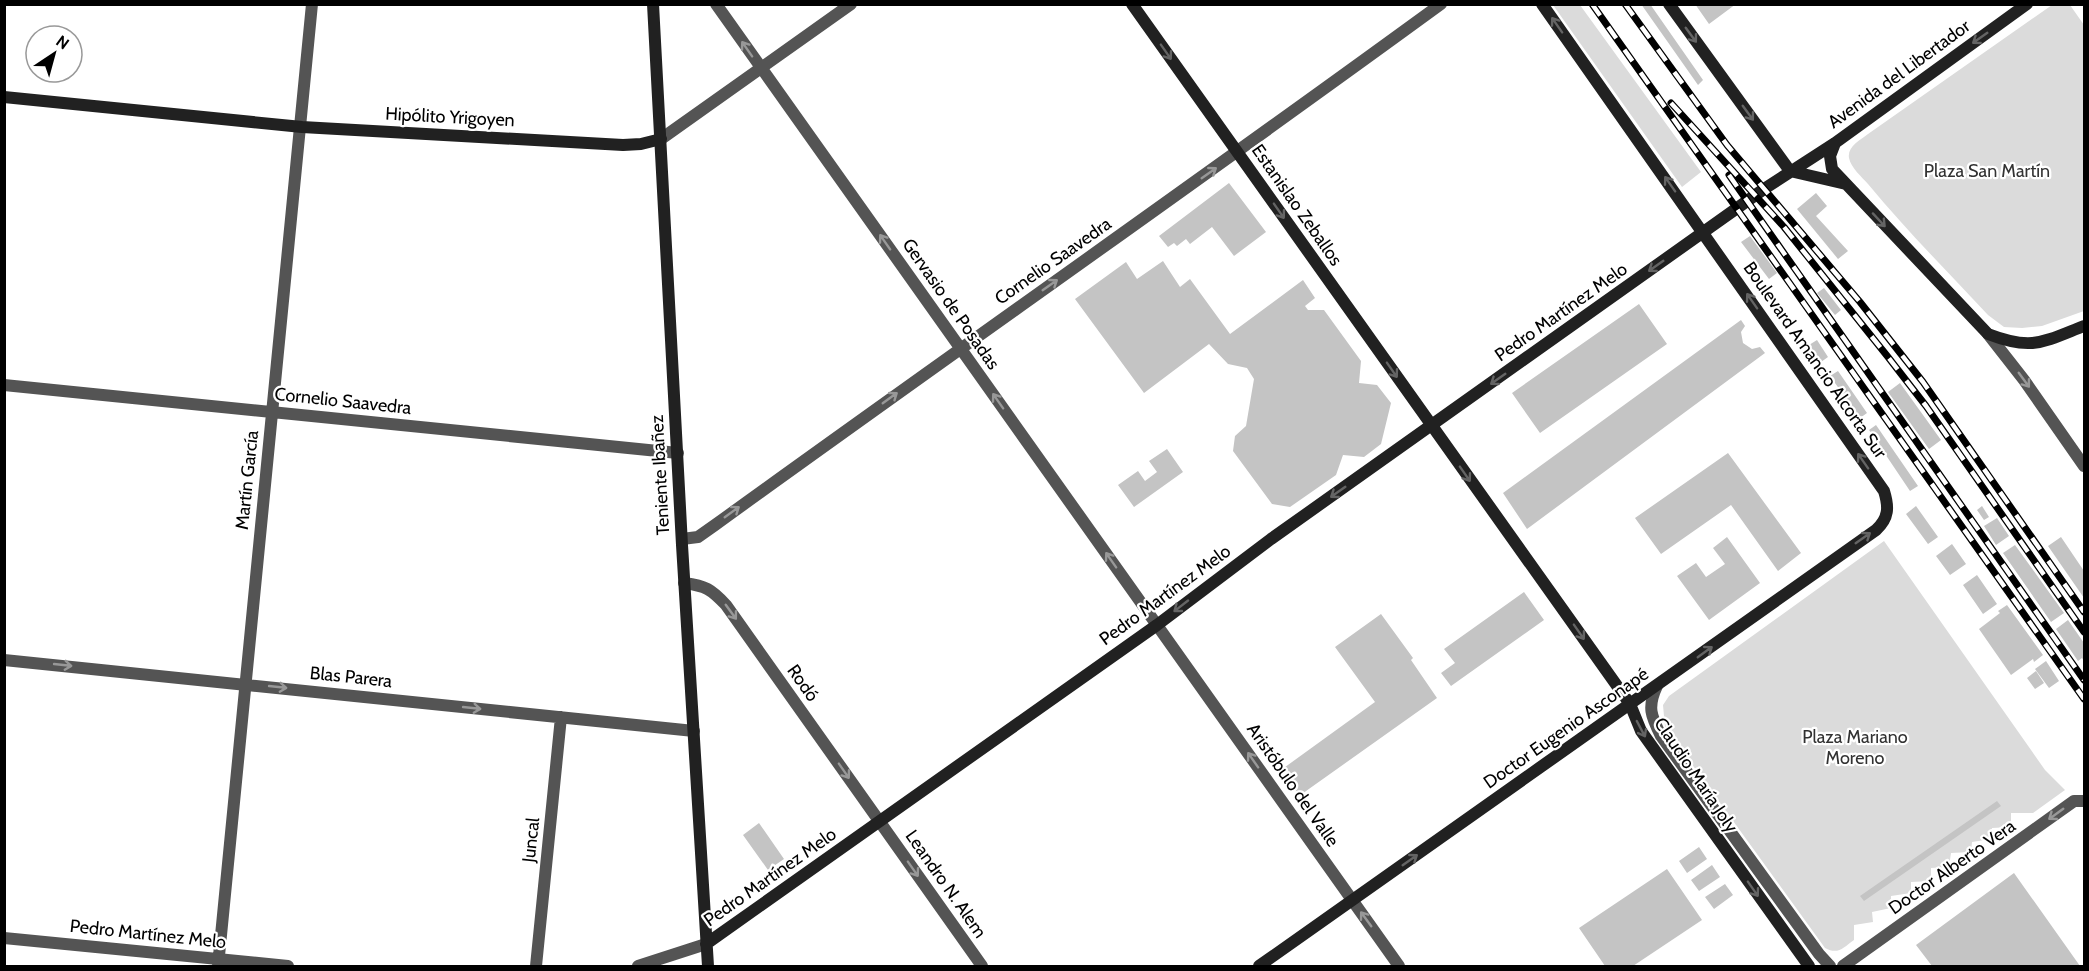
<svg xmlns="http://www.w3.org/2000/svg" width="2089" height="971" font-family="Cabin,sans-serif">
	<rect width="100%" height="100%" fill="#fff"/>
	<path fill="#dbdbdb" d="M1553,5H1580L1701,172L1682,187Z
		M2052,5H2070L2084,25V311L2042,326L2022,328L2004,327L1988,315C1948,272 1906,230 1868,184C1862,177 1851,168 1849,158C1847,147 1860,140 1868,134Z
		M1884,541L2045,770L2065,790L2033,813H2011V827L1992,828L1991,839L1972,842L1971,852L1951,853L1949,867L1931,868V881L1911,882V893L1891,896V908L1872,912L1873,922L1854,925V940C1843,948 1838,955 1825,948L1665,727L1663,705L1669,696Z"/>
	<path fill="#c4c4c4" d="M1641,4H1650L1703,80L1698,85Z
		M1695,4H1736L1709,24Z
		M1229,183L1266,232L1234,256L1212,227L1190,244L1186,239L1177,246L1174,243L1168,247L1159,236Z
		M1816,193L1827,206L1816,216L1848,251L1838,259L1797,209Z
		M1750,236L1777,273L1769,279L1741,242Z
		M1163,261L1180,287L1190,279L1230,334L1303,280L1315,298L1305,306L1308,310H1324L1361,361L1359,383L1377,385L1391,403L1381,444L1364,457L1343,455L1336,475L1290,507L1272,504L1233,451L1235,436L1246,426L1254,379L1247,368L1228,364L1209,344L1144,393L1075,299L1126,262L1137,279Z
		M1824,288L1841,310L1835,315L1817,293Z
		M1639,304L1667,344L1540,433L1512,393Z
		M1741,320L1745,326L1741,332L1743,343L1752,349L1760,347L1765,353L1527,529L1503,493Z
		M1817,340L1828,357L1821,362L1809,345Z
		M1838,371L1867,413L1860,418L1830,376Z
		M1900,383L1941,440L1929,449L1888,392Z
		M1876,425L1918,486L1910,491L1869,430Z
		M1167,449L1183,472L1134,507L1118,485L1138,471L1145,481L1157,472L1149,461Z
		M1728,453L1801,553L1778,571L1731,505L1661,554L1635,518Z
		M1916,506L1938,537L1928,544L1906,514Z
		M1982,506L1989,517L1984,520L1977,510Z
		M1997,518L2009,536L1996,545L1984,526Z
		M1727,537L1760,583L1709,620L1677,576L1696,563L1706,577L1725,564L1713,548Z
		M2061,537L2084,571V598L2048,546Z
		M1952,544L1966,564L1950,575L1936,556Z
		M2015,545L2064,613L2051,622L2003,553Z
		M1977,575L1997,604L1983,614L1963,585Z
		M1524,592L1544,620L1451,686L1441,673L1455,663L1444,649Z
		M2007,605L2043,655L2034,662L2033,659L2011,675L1979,629L2000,613L1998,611Z
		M1381,614L1413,658L1411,660L1437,698L1299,796L1281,770L1375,702L1335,647Z
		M2068,620L2084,643V661L2082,658L2078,661L2056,629Z
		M2046,661L2059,681L2049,688L2035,669Z
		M2036,671L2044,683L2035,689L2027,678Z
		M1997,801L2001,806L1864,901L1860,896Z
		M759,823L784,859L768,870L743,835Z
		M1699,847L1707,859L1687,873L1679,861Z
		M1712,865L1720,877L1699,891L1691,880Z
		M1667,869L1702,920L1633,966H1605L1579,928Z
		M2014,873L2080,966H1932L1916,945Z
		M1725,884L1733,895L1714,909L1705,897Z"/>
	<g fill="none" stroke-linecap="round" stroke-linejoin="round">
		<path stroke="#545454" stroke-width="12" d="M716,4L1399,966
			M661,139L851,4
			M1988,334L2024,380L2084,466
			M4,385L678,453
			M682,539L698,537L715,525C957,350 1200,180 1441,4
			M684,583C706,586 711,589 726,605L982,966
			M4,660L694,731
			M1657,686C1647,707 1651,716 1661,736L1819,954L1830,966
			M4,938L288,966
			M218,966L312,4
			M536,966L561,717
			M638,966L706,944
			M1843,966L2074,801H2084"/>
		<path stroke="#212121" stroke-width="12" d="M653,4L682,545L708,966
			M1132,4L1630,704L1641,731L1809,966
			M1669,4L1790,171
			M4,97L302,127L623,145L641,144L661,139
			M1835,143L1830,156L1832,169L1988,334C2032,351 2043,342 2084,326
			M1790,171L1846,184
			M706,944L1157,625L1271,539L1764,189L1835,143L2027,4
			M1259,966L1876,530C1889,518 1889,507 1884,491L1542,4"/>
		<defs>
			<path id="rail" d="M1592,4L2084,699
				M1625,4L1727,145L1860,302L1923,382L2084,612
				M1671,103L1784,227L1888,357L1926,406L2084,632
				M1729,175L2084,680"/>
		</defs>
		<use href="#rail" stroke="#000" stroke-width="7"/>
		<use href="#rail" stroke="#fff" stroke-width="4.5" stroke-dasharray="14" stroke-linecap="butt"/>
	</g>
	<defs><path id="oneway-shaft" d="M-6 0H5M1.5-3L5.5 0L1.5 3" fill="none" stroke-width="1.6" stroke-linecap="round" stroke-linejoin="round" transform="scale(1.5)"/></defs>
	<g stroke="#646464">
		<use href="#oneway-shaft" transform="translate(1557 25) rotate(-125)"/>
		<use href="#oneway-shaft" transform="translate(1691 35) rotate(54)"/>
		<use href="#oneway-shaft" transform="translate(1980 38) rotate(145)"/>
		<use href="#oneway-shaft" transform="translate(1166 52) rotate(55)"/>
		<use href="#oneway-shaft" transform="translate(1748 113) rotate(54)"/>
		<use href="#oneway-shaft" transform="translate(1670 184) rotate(-125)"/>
		<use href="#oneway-shaft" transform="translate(1279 211) rotate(55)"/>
		<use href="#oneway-shaft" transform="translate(1879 220) rotate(47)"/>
		<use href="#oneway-shaft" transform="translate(1656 266) rotate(145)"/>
		<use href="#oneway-shaft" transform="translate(1752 301) rotate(-125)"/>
		<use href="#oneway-shaft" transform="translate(1392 370) rotate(55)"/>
		<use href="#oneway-shaft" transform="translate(1498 379) rotate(145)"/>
		<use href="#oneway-shaft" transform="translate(1863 461) rotate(-125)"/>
		<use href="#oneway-shaft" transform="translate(1465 474) rotate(55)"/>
		<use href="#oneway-shaft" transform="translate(1338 492) rotate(145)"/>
		<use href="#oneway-shaft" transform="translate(1863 538) rotate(-35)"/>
		<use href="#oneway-shaft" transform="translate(1181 606) rotate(142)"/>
		<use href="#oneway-shaft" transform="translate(1579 632) rotate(55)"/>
		<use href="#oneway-shaft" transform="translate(1705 652) rotate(-36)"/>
		<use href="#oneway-shaft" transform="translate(1641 729) rotate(62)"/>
		<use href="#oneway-shaft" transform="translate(1410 860) rotate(-35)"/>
		<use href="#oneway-shaft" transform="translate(1753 889) rotate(55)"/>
	</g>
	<g stroke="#989898">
		<use href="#oneway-shaft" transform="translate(747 49) rotate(-125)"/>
		<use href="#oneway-shaft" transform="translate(1209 173) rotate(-35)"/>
		<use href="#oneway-shaft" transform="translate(885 242) rotate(-125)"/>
		<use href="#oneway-shaft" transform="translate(1050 285) rotate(-35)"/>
		<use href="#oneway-shaft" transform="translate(2024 380) rotate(54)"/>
		<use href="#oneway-shaft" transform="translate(890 398) rotate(-36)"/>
		<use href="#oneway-shaft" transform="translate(998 401) rotate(-125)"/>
		<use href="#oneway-shaft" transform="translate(732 512) rotate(-36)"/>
		<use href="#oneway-shaft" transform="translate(1111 560) rotate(-125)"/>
		<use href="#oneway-shaft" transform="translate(731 612) rotate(54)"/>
		<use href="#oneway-shaft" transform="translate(63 665) rotate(6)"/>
		<use href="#oneway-shaft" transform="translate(278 687) rotate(6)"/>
		<use href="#oneway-shaft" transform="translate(472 708) rotate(6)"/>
		<use href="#oneway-shaft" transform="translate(1253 760) rotate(-125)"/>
		<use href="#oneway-shaft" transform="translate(844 771) rotate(55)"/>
		<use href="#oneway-shaft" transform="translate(2056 814) rotate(144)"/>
		<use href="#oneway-shaft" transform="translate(913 869) rotate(55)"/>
		<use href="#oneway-shaft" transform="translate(1366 919) rotate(-126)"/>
	</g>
	<g text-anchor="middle" stroke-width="4.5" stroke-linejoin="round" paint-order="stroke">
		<g font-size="18" fill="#000" stroke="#fff">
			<text transform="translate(1899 74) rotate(-36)" y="6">Avenida del Libertador</text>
			<text transform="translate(450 117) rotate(3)" y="6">Hipólito Yrigoyen</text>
			<text transform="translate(1297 205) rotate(55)" y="6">Estanislao Zeballos</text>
			<text transform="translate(1053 261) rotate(-35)" y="6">Cornelio Saavedra</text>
			<text transform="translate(951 304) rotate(55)" y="6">Gervasio de Posadas</text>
			<text transform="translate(1561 312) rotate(-35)" y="6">Pedro Martínez Melo</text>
			<text transform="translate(1815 360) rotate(55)" y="6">Boulevard Amancio Alcorta Sur</text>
			<text transform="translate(343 401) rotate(6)" y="6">Cornelio Saavedra</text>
			<text transform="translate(660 475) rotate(-93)" y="6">Teniente Ibañez</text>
			<text transform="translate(247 480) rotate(-84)" y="6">Martín García</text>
			<text transform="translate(1165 595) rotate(-36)" y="6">Pedro Martínez Melo</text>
			<text transform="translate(351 677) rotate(6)" y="6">Blas Parera</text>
			<text transform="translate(803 683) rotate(55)" y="6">Rodó</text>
			<text transform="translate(1566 728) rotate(-35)" y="6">Doctor Eugenio Asconapé</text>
			<text transform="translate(1696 775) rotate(56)" y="6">Claudio María Joly</text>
			<text transform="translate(1293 785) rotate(55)" y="6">Aristóbulo del Valle</text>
			<text transform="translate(531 840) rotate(-84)" y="6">Juncal</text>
			<text transform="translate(1952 867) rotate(-35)" y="6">Doctor Alberto Vera</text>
			<text transform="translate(770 877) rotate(-35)" y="6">Pedro Martínez Melo</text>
			<text transform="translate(946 884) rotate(55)" y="6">Leandro N. Alem</text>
			<text transform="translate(148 934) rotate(6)" y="6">Pedro Martínez Melo</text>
		</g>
		<g font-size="18" fill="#323232" stroke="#fff">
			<text x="1987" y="177">Plaza San Martín</text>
			<text x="1855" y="743">Plaza Mariano<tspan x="1855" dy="21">Moreno</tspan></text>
		</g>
	</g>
	<rect width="2089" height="971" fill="none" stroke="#000000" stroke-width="12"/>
	<g transform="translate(54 54) rotate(36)"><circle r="28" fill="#ffffff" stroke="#999999" stroke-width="1.5"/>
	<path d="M0-4.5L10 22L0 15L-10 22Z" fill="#000000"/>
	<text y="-9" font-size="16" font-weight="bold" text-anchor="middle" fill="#000000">N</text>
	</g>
</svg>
